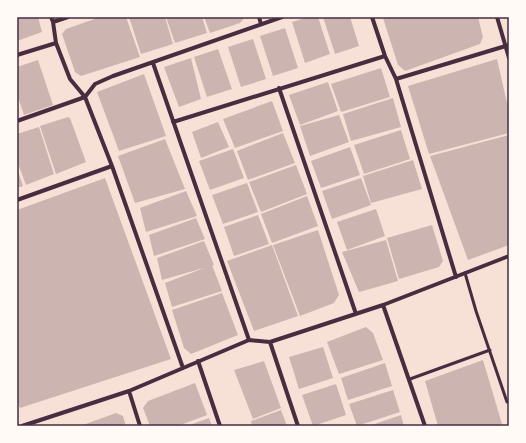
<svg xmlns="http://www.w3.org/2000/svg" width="526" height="443" font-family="'Golos Text',sans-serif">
	<rect width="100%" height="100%" fill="#f7e1d7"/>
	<path fill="#ccb4b1" d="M17,17H38L42,32L17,41Z
		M100,17H126L140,57L81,76L75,72L62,34L66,29Z
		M129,17H165L173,44L141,54Z
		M166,17H202L207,33L175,43Z
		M204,17H245L240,23L210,33Z
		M308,17H318L330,54L305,63L292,22Z
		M323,17H350L359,46L335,54Z
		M386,17H478L483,37L480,44L405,71L398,65L383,18Z
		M285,28L298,68L273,76L260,36Z
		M253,39L266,79L241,87L228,47Z
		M218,49L232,89L207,97L194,57Z
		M191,58L201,99L179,107L164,67Z
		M497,59L509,112V133L429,154L408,86Z
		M38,60L53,105L24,115L17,94V67Z
		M381,68L390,97L341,112L331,84Z
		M144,74L166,136L119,151L97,92Z
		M328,82L338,111L300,125L289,95Z
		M393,98L401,127L351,141L343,114Z
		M272,101L283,131L235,148L223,119Z
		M339,115L349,142L310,156L300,126Z
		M68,117L70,118L86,162L56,174L40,126Z
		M218,122L229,147L201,158L192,132Z
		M39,127L54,174L26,185L17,161V134Z
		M401,130L410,159L364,174L354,145Z
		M283,133L295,163L248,180L237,151Z
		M509,135V245L468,260L430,156Z
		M165,139L185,189L135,203L118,156Z
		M350,147L360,175L321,188L311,161Z
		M233,149L244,178L210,190L199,161Z
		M413,160L422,189L371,203L363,176Z
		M296,165L307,194L261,212L249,182Z
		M17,168L23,186L17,188Z
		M105,178L171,359L20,408L17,400V210Z
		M361,178L371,205L332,219L322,191Z
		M247,183L258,212L223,224L212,195Z
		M186,191L197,216L146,232L140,208Z
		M307,196L318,226L272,243L261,214Z
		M376,209L385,236L347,250L337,222Z
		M258,215L269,244L234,256L224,227Z
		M196,218L205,239L154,256L149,235Z
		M432,225L443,261L439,267L399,279L387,238Z
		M318,230L339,295L334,303L300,316L273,245Z
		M386,240L398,281L359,292L342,252Z
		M204,241L214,265L162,280L157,258Z
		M272,245L298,316L254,331L227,261Z
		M212,265L222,291L172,307L165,283Z
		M222,293L238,335L191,354L184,348L172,310Z
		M366,327L373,333L383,360L339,374L327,342Z
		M323,347L333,378L299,389L289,357Z
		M483,360L502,424L496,426H438L425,381Z
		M264,361L281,408L253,419L234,370Z
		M385,363L392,386L348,400L341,378Z
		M195,383L207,415L178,426H150L143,408L148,401Z
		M336,384L346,415L313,426L302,395Z
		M393,390L400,412L357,426L349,404Z
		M281,410L287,426H252L251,421Z
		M116,413L123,416L126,426H80Z
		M401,415L404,426H369Z
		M209,418L212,426H187Z"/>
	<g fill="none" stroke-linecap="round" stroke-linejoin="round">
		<path stroke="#4a2c40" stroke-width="3" d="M465,273L476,311L507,402
			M410,379L490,350"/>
		<path stroke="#4a2c40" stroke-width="4" d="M51,17L53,22L56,43L70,79L85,97L112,166L183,368
			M259,17L261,24
			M372,17L385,56L396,79L456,277
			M497,17L509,58
			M53,22L68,17
			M17,55L56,43
			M153,63L249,340
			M396,79L509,45
			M279,88L356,314
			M17,121L85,97L95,84L113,76L282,17
			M173,122L385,56
			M17,200L112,166
			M383,305L425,426
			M270,342L298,426
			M198,361L220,426
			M129,391L140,426
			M22,426L129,391L249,340L270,342L383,305L509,256"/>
	</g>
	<rect width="526" height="443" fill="none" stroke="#fffaf5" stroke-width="36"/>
	<rect x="18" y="18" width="490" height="407" fill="none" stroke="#4a2c40" stroke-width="1.5"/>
</svg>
